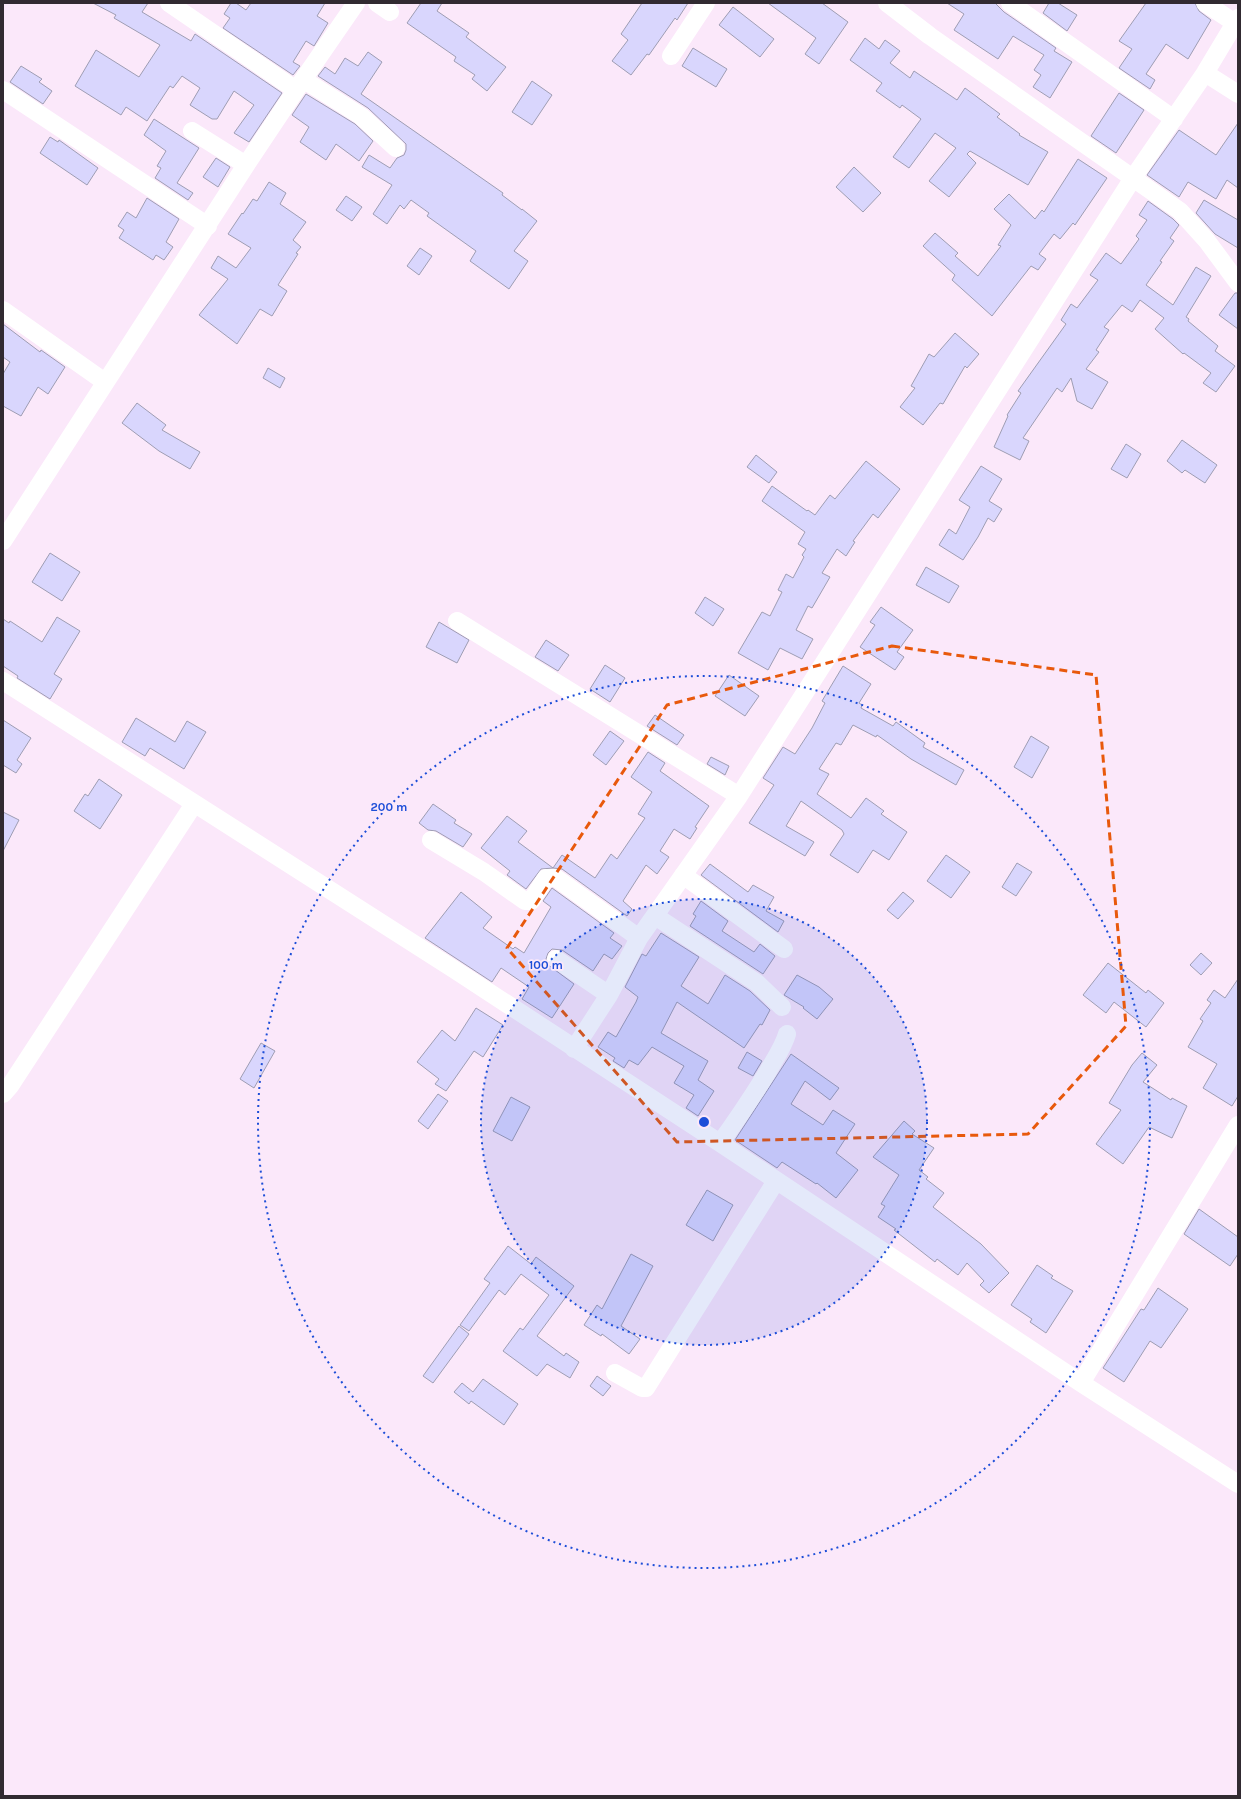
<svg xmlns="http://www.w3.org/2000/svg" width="1241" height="1799" font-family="Karla,sans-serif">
	<rect width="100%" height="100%" fill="#fbe8fa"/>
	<path fill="#d9d6fd" stroke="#9e9db3" d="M93,3H148L142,12L191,41L195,34L282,93L249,142L234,133L254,105L234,91L217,119H212L190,105L200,88L182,76L173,88L170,86L147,121L126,107L121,115L75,86L96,50L139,77L160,45L114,18L116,15Z
		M231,3H236L246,10L251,3H325L317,16L328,23L314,46L306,41L293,62L300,66L293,75L223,28L230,18L224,14Z
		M421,3H442L437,11L469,33L466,37L506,67L487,91L472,79L475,75L454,61L456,57L407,23Z
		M642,3H688L677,20L675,18L649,55L647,54L631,75L612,61L628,40L621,34Z
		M768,3H822L848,22L819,64L805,54L816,38Z
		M947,3H995L1004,12L1056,48L1054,51L1072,62L1050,98L1033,87L1041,75L1034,70L1044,55L1013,36L998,59L954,30L964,14Z
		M1049,3H1058L1077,15L1067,31L1043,13Z
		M1146,3H1195L1199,11L1211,20L1188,59L1166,44L1146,74L1155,80L1150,89L1119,68L1132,49L1119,41Z
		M733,7L774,39L760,57L719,25Z
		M865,38L879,49L885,40L900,51L890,63L910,78L914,71L957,100L965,88L1000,114L997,117L1020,134L1019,135L1048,152L1028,185L970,151L967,154L976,163L949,197L929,181L956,148L935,133L909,168L893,157L921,119L902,105L900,108L876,91L882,83L850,60Z
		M693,48L727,69L716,87L682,66Z
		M368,52L382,62L361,94L503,193L502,195L522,210V209L537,221L514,251L528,261L509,289L470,261L476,251L427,216L429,213L411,200L404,209L400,205L387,224L373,214L392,185L362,167L369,155L390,168L397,158L404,155L406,150V144L368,108L318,76L325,67L335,74L345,58L358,66Z
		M21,66L42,79L39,82L52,91L43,104L10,82Z
		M532,81L552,95L532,125L512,112Z
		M1119,93L1144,110L1116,153L1091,136Z
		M306,94L355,124L373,141L359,161L336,144L326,160L300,142L309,127L292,115Z
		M154,119L199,148L177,183L193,193L188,200L155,178L161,168L157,166L166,151L144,135Z
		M1238,123V188L1227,180L1216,199L1188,182L1179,197L1147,175L1179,130L1216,155Z
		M50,137L58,142L59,140L98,168L87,185L40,153Z
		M216,158L230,167L218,187L203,177Z
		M1078,159L1107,178L1075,225L1073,223L1060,239L1054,234L1039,254L1046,259L1038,270L1031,266L992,316L952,280L955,275L923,246L935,233L958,253L955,256L978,276L1001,246L998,245L1011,225L994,209L1009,194L1035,219L1042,210L1044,212Z
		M854,167L881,193L863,212L836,187Z
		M269,182L286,193L280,204L306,222L293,240L301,247L296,253L298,254L278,285L287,291L272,316L260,309L237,344L199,315L228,279L211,268L218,256L236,268L251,248L228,234L242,213L243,214L253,199L257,201Z
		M346,196L362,207L352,221L336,210Z
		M147,198L179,219L166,242L173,247L164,260L156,255L153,260L119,238L124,230L118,226L127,212L136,218Z
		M1204,200L1238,220V248L1215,234L1196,213Z
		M1148,201L1173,219L1179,225L1170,238L1174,241L1160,261L1162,262L1146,285L1173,305L1196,267L1211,276L1186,317L1189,319L1188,321L1218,346L1215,351L1235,366L1216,392L1203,383L1211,373L1184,353L1183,354L1155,329L1164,318L1140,300L1132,312L1122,305L1104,327L1109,330L1096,350L1099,352L1086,369L1108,382L1092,409L1077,401L1071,378L1062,392L1057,388L1023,438L1029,441L1020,460L994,447L1008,416L1007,415L1021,393L1018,391L1066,324L1061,320L1071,304L1077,308L1098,280L1090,275L1106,253L1121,264L1139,239L1136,236L1147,220L1139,215Z
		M420,248L432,256L419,275L407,266Z
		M1235,293H1238V329L1219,315Z
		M3,324L40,352L41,350L65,367L48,394L38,387L21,416L3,406V374L10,362L3,357Z
		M955,333L979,354L967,368L965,366L943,404L940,403L923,425L900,407L915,388L911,386L929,354L934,357Z
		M268,368L285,378L280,388L263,378Z
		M137,403L166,425L162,430L200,452L190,469L159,451L122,423Z
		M1182,440L1217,465L1205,483L1185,470L1182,473L1167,461Z
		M1126,444L1141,454L1127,478L1111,469Z
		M756,455L777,472L769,483L747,467Z
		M866,461L900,489L878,518L873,514L853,541L855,542L846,556L837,549L822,573L830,577L812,608L808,606L796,630L813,639L802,659L780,648L768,670L738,653L762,612L770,616L782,592L778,590L786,574L793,578L804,557L802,555L806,549L798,544L805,532L762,501L772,486L807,511L808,510L815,515L830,495L835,499Z
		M981,466L1002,479L989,501L1002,509L994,522L988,518L978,537L963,560L939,545L949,529L956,534L970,507L959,500Z
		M50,553L80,572L62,601L32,582Z
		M926,567L959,586L949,603L916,585Z
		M705,597L724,609L713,626L695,613Z
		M881,607L913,630L897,652L904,657L895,670L860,647L875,625L870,622Z
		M57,617L80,631L54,674L62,679L50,699L17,678L18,676L3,666V619L9,623L10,621L42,642Z
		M439,622L469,640L457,663L426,647Z
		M546,640L569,655L558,671L535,657Z
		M605,665L625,678L610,702L590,689Z
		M843,666L871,684L859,703L862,705L861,708L893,726L896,722L925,743L923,747L964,770L956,785L911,759L877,735L876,737L853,725L841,745L836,743L819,769L829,774L817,794L851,818L866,798L884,811L881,814L907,832L889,860L873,850L858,873L830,855L844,834L842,830L801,801L786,826L814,842L805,856L749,823L774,785L763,778L783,747L795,754L812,728L825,703L822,701Z
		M729,675L759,696L745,716L715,696Z
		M655,715L684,735L677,745L647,726Z
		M136,718L175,742L187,721L206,732L184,769L150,748L145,756L122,742Z
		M3,720L31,738L17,760L22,764L16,773L3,765Z
		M610,731L624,741L606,765L593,755Z
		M1031,736L1049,747L1032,778L1014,767Z
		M648,752L665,763L660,771L709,806L695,827L697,828L690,839L674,829L660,851L669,857L657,874L646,865L623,901L632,909L627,916L562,869L553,868L562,855L595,878L611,854L617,859L645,818L638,814L652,792L631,777Z
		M711,757L729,766L725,775L707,764Z
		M99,779L122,795L100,829L74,811L85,794L88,796Z
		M433,804L456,820L454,823L472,834L463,847L436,831L428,830L419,823Z
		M3,812L19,820L3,851Z
		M507,816L527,831L518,842L553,868L541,869L526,889L507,875L510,871L481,848Z
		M946,855L970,872L951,898L927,881Z
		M1017,863L1032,872L1016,896L1002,887Z
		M710,864L748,892L753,885L774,897L766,911L784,921L778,932L701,875Z
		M552,888L614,933L610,938L622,946L612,959L604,954L593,971L562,950L552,949L548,953L546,959L547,964L574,984L552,1018L522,999L529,987L501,968L492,982L425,938L461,892L492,917L483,928L513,949L515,947L524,953L551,907L543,901Z
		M903,892L914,901L898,919L887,910Z
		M701,901L728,921L722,931L754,952L760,944L775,956L763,974L690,926L696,916L693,914Z
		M661,933L699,957L681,986L708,1004L725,975L750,991L770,1010L762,1025L760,1024L744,1048L677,1002L661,1033L708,1061L698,1080L714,1091L698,1116L686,1108L694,1095L674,1083L684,1066L652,1047L638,1065L629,1060L624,1068L613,1061L615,1058L598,1047L608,1032L616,1037L636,1002L638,997L625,987L642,954L646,956Z
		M1201,953L1212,963L1201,975L1190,965Z
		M1108,963L1146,993L1148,990L1164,1003L1146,1027L1114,1002L1106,1013L1083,995Z
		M797,975L819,987L833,999L817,1019L803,1008L804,1007L784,995Z
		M1238,979V1096L1232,1106L1203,1088L1217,1064L1188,1047L1203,1021L1200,1019L1211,1003L1207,1000L1214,990L1225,998Z
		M476,1008L503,1025L483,1057L474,1051L446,1091L435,1084L439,1079L417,1062L442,1030L455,1041Z
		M261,1043L275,1051L254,1088L240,1079Z
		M747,1052L762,1061L753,1076L738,1068Z
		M1142,1053L1157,1065L1143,1082L1171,1100L1172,1098L1187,1106L1172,1138L1149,1127L1123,1164L1096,1144L1121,1110L1109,1103L1132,1065Z
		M791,1054L839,1088L830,1100L805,1081L791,1104L823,1125L833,1110L855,1124L836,1153L858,1170L836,1198L817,1183L816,1184L782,1162L777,1168L735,1140Z
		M438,1094L448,1101L428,1129L418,1121Z
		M511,1097L530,1107L512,1141L493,1131Z
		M904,1121L915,1131L912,1134L934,1148L919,1170L928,1177L926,1179L944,1193L933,1207L981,1244L1009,1273L989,1293L980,1285L984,1281L967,1263L958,1275L937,1259L935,1262L894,1230L896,1229L878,1217L885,1206L881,1204L899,1175L873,1157Z
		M707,1190L733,1205L713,1241L686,1225Z
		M1199,1209L1238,1237V1254L1230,1266L1184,1234Z
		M508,1246L531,1264L536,1257L574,1286L537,1336L564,1356L566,1353L579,1362L570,1378L547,1364L537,1376L503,1351L520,1328L523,1330L549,1295L521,1274L505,1295L499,1290L469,1331L460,1325L490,1283L484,1279Z
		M631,1254L653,1266L621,1326L640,1339L629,1354L602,1334L601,1336L584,1325L597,1305L602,1309Z
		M1037,1265L1053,1276L1051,1278L1073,1291L1046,1333L1030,1322L1032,1319L1011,1305Z
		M1158,1288L1188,1309L1161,1348L1150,1341L1124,1382L1103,1368L1141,1309L1144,1310Z
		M459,1326L469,1334L433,1383L423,1376Z
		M597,1376L611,1386L603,1396L590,1386Z
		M483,1379L518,1404L504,1425L471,1401L469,1404L454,1392L462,1383L473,1392Z"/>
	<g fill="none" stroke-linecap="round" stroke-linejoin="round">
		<path stroke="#fff" stroke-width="18" d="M169,3L296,90
			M377,3L390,12
			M887,3L930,36L1180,211L1207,241L1238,283
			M1010,3L1174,119
			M1205,3L1238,25
			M671,56L706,3
			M1205,73L1238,94
			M304,80L361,116L396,148
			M3,90L208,226
			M192,131L246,165
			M3,310L105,382
			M3,541L246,165L296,90L356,3
			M457,621L739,796
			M3,681L455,970L720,1143L1081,1383L1238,1484
			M431,840L484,872L525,901H531L546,878H556L639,938
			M683,875L784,949
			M655,916L757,983L782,1007
			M556,959L609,995
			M574,1049L609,995L639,938L739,796L1133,178L1205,73L1238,18
			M3,1094L10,1086L194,804
			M720,1143C737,1120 752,1097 767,1073C774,1060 783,1048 787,1034
			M615,1373L642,1388H646L776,1181
			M1081,1383L1238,1125"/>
	</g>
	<path fill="none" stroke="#e8590c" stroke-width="3" stroke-dasharray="8 5" stroke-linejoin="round" d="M892,646L1096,675L1126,1026L1028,1134L677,1142L507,948L667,705Z"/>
	<circle cx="704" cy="1122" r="223" fill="#1d4ed8" fill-opacity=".12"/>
	<g fill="none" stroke="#1d4ed8" stroke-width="2" stroke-dasharray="2 4">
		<circle cx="704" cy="1122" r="223"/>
		<circle cx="704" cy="1122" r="446"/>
	</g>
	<circle cx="704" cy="1122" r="6" fill="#1d4ed8" stroke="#fbe8fa" stroke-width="2"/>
	<g font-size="12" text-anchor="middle" font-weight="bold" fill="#1d4ed8" stroke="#fbe8fa" stroke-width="3.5" stroke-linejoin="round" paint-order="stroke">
		<text x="389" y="811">200 m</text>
		<text x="546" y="969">100 m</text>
	</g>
	<rect width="1241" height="1799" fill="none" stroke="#312a31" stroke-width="8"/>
</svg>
